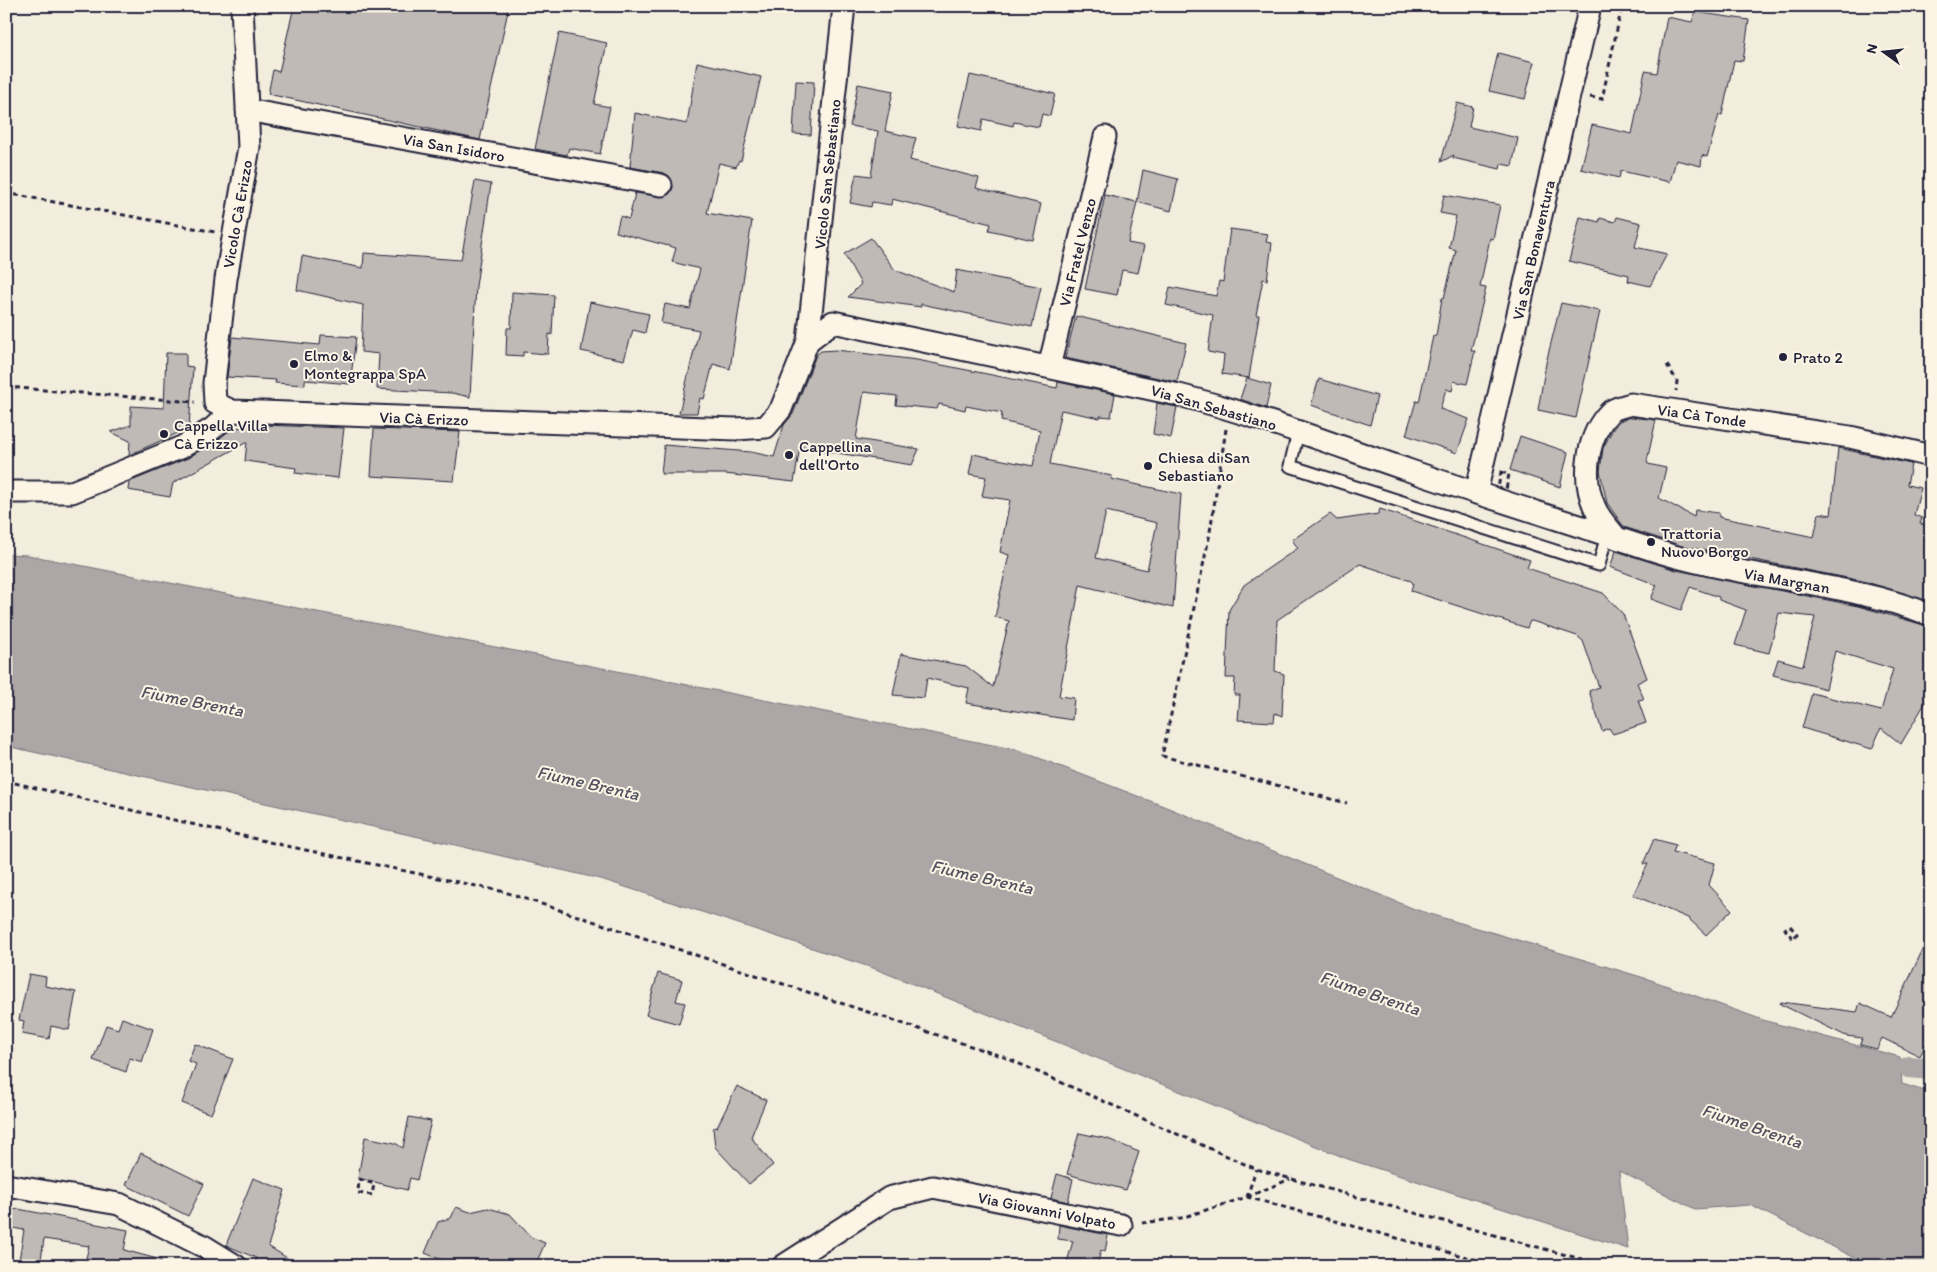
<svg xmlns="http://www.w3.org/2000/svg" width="1937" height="1272" font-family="Itim,sans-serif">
	<rect width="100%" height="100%" fill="#f3edde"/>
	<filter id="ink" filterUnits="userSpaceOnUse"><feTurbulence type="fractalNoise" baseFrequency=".02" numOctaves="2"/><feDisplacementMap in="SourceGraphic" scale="10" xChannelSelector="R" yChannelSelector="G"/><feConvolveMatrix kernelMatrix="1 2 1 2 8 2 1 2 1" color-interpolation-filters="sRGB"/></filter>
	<g filter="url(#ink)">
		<path fill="#aca7a6" stroke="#75727b" d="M6,554L28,555L1018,750L1166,807L1417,910L1648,979L1766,1021L1900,1057L1902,1084L1931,1093V1266H1871L1750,1205L1695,1209L1619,1171L1628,1249L1348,1159L873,968L604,880L451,844L6,746Z"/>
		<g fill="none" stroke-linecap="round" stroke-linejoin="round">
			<path stroke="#aca7a6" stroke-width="22" d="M1909,1067L1931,1069"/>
		</g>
		<path fill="#bfbab6" stroke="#22223b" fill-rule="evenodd" d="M294,6H509L480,140L268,94L273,70L279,72Z
			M1695,12L1749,20L1743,61L1734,60L1722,115H1719L1707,157L1702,155L1701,166L1676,160L1670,182L1621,171L1619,178L1581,169L1592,125L1632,134L1645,71L1657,73L1667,17L1692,22Z
			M559,33L607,43L594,104L610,107L600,154L569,148L567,155L535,149Z
			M1498,53L1534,62L1525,99L1489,91Z
			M697,62L761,77L741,161L739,160L736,167L719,163L707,213L752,221L730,369L713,364L704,399L700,398L697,413H679L699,330L661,323L665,304L690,309L700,269L672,262L676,248L616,232L620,216L629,219L635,193L665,197L670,193L673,187L669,176L664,173L630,167L635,113L687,124Z
			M970,75L1055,94L1050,116L1042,114L1039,127L1014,122L1013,126L983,119L981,131L958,126Z
			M796,81L814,82L811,135L793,134Z
			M858,84L893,91L885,131L916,138L910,160L979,178L976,188L1041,204L1033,240L989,230L991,224L892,199L891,205L872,202L871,207L850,203L856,174L871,176L878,131L850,126Z
			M1457,103L1473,107L1469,127L1518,138L1512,166L1501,164L1500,169L1453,158L1454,155L1441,162Z
			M1143,170L1178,179L1171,211L1137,202Z
			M475,181L491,184L476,286L470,397L452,393L377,389L379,354L361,352L363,305L297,290L302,256L363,268L364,253L461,260Z
			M1105,195L1137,202L1128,243L1144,246L1138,273L1122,270L1117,295L1085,289Z
			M1444,195L1500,205L1493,239L1490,238L1480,287L1486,288L1471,351H1475L1467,384L1454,381L1452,391L1446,389L1440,409L1469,419L1457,453L1406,435L1416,401L1419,402L1433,336H1436L1442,298H1444L1456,250L1449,248L1456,216L1440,213Z
			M1580,217L1599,222L1600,218L1615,222L1617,217L1641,223L1635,247L1667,254L1650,286L1628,281L1629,275L1569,261Z
			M1230,229L1268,234L1266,242L1272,243L1267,280L1263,279L1256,315H1259L1249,378L1222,374L1224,355L1208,352L1213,315L1166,305L1170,287L1216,296L1219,281L1223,282Z
			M871,238L895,270L954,292L957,270L1041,287L1032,327L921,304V307L848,297L861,284L844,254Z
			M512,292L554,295L552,335L549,334L548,354L523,352V356L506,355L507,328H511Z
			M590,302L649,314L645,333L633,330L624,360L581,351Z
			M1561,303L1600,311L1576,418L1538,410L1546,363Z
			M1076,316L1186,343L1177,382L1065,358Z
			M321,335L356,337L350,384L305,380V385L275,383L276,380L227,377L232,337L320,345Z
			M836,350L917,360L1057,388L1058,382L1115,394L1111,417L1100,416V418L1061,410L1050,464L1112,476L1111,479L1181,494L1173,608L1080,585L1059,696L1074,698L1072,720L966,703L969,688L927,678L924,698L893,695L901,654L966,666L993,687L1009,621L995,617L1009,555L1000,552L1010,500L982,496L986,477L969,474L973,454L1033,466L1040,430L1001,421L1002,413L966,406L965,410L939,404L937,409L896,405L897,396L864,392L856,439L919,449L912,465L800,447L794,482L725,474H661L664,445L751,452L774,457L784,425L793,414L816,355L821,351ZM1106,511L1157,523L1147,570L1096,558Z
			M166,353H186V366L193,367L189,428L129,455L130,441L111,432L131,425V406L164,408Z
			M1247,378L1271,385L1266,408L1240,399Z
			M1319,379L1377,396L1370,425L1311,405Z
			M1157,403L1177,407L1171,438L1153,434Z
			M1632,417L1656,420L1647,461L1648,464L1666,468L1659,498L1694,517L1695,510L1719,513V517L1814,537L1819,513L1831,515L1838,448L1911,464L1907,485L1921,488L1914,515L1922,518L1920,524L1931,525V602L1863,581L1682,546L1624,527L1607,503L1600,471L1603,448L1613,429L1619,421Z
			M264,425L344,428L338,478L295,473L296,468L245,461L247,442L173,483L170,497L128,490L129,482L188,458L234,428Z
			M374,429L460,432L454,481L371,476Z
			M1520,436L1568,452L1560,487L1510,470Z
			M1380,509L1530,560L1527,568L1603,593L1623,614L1647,678L1637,683L1644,699L1638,700L1646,723L1613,734L1609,728L1602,731L1589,691L1599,687L1583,641L1577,636L1532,621H1530L1527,628L1411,591L1413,583L1411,581L1360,564L1277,620L1275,671L1284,674L1282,716L1275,713L1274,722L1238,720L1240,695H1234L1235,678H1226L1229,610L1244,585L1298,548L1292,540L1330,514L1337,520L1378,514Z
			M1616,551L1676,570L1858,606L1931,627V693L1901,744L1881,728L1872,749L1802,728L1812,693L1881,711L1893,669L1835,651L1826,689L1773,675L1778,659L1803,666L1815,617L1779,613L1769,653L1735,645L1746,610L1719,600V597L1690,587L1681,610L1651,599L1657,585L1610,567Z
			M1654,839L1676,845L1673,852L1715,863L1709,885L1732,910L1706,935L1688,918L1633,895L1648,864H1643Z
			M1931,932V1035L1920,1056L1882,1038L1877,1049L1860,1045L1862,1038L1846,1036L1780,1004L1781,1002L1857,1012L1860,1003L1891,1017Z
			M658,973L682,980L676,1001L685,1003L679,1024L646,1015Z
			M29,974L46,977L45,986L76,992L69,1030L51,1026L49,1039L22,1034L24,1021L19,1020Z
			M122,1018L153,1029L142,1062L130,1058L126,1072L93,1060L106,1025L118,1029Z
			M195,1044L233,1059L211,1114L182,1103L196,1064L188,1061Z
			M737,1086L766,1100L751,1137L773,1165L749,1184L715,1147L713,1128L717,1127Z
			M409,1117L431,1121L417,1180L410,1178L407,1190L358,1178L365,1137L395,1143L403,1148Z
			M1079,1133L1108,1139L1139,1152L1126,1190L1067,1174Z
			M141,1153L204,1184L188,1216L126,1185Z
			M1057,1174L1073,1179L1068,1202L1051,1198Z
			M253,1178L285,1190L268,1246L300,1266H255L256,1258L226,1245Z
			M456,1207L470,1212L488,1208L510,1214L531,1237L545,1243L535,1266H456L425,1253L438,1222L451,1218Z
			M18,1209L128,1230L124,1250L161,1260L160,1266H103L104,1262L86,1258L89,1246L44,1239L40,1266H18L24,1230L6,1227V1211Z
			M1059,1225L1108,1235L1105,1252L1101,1250L1097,1266H1066L1073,1241L1058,1239Z"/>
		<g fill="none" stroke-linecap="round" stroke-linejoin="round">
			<defs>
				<path id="service" d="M1298,432L1290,466L1599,565L1607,534"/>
				<path id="minor" d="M242,6L249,147L226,279L214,383L215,403L232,411L736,429L766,427L781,409L808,341L844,6
					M247,110L661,185
					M808,341L833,322L1179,395C1257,415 1332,444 1408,470C1486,497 1565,521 1644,547C1737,579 1839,579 1931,615
					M1049,367L1105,137
					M6,492H72L182,447L212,429L232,411
					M1476,493L1590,6
					M1615,536C1608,527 1599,518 1595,508C1581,478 1587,435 1610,412C1614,408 1625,406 1631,404L1850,437L1931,456
					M6,1185L119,1204L205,1247L236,1266
					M783,1266L889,1198L933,1187L1121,1225"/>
			</defs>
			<use href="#service" stroke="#22223b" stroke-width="15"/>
			<use href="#minor" stroke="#22223b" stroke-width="25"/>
			<path stroke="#22223b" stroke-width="3" stroke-dasharray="5 4" stroke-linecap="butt" d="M1590,97L1602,99L1622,6
				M6,193L215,232
				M1667,365L1677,381L1676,391
				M6,387L195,402
				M1226,429L1209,538L1162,756L1347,803
				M1501,472L1509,474L1506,490L1498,488Z
				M6,781L282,845L505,892L1004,1057L1256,1169L1606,1266
				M1790,926L1797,934L1793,939L1785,929Z
				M359,1179L374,1184L372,1195L358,1193Z
				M1247,1197L1290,1179
				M1247,1197L1256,1169
				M1142,1223L1181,1218L1247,1197L1499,1266"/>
			<use href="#service" stroke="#fcf5e5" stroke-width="11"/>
			<use href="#minor" stroke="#fcf5e5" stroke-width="21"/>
		</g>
	</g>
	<g fill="#22223b" stroke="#fcf5e5" stroke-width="2">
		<circle cx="1783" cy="357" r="5"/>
		<circle cx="294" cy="364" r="5"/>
		<circle cx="164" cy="434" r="5"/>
		<circle cx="789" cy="455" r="5"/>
		<circle cx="1148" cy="466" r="5"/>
		<circle cx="1651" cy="542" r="5"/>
	</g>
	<g text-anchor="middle" stroke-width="4" stroke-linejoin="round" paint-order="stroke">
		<g font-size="16" fill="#22223b" stroke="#fcf5e5">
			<text transform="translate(454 147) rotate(10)" y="6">Via San Isidoro</text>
			<text transform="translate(827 174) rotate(-84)" y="6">Vicolo San Sebastiano</text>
			<text transform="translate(237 214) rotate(-80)" y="6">Vicolo Cà Erizzo</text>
			<text transform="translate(1533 250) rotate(-77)" y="6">Via San Bonaventura</text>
			<text transform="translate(1077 252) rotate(-76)" y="6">Via Fratel Venzo</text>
			<text transform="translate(1214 407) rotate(16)" y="6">Via San Sebastiano</text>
			<text transform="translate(1702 415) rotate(8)" y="6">Via Cà Tonde</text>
			<text transform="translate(424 418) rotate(2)" y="6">Via Cà Erizzo</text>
			<text transform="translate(1787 580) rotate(10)" y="6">Via Margnan</text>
			<text transform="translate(1047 1210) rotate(11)" y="6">Via Giovanni Volpato</text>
		</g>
		<g font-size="16" fill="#22223b" stroke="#fcf5e5" text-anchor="start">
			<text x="304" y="361">Elmo &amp;<tspan x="304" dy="18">Montegrappa SpA</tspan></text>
			<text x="1793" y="363">Prato 2</text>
			<text x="174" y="431">Cappella Villa<tspan x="174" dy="18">Cà Erizzo</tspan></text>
			<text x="799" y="452">Cappellina<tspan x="799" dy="18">dell'Orto</tspan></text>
			<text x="1158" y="463">Chiesa di San<tspan x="1158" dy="18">Sebastiano</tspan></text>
			<text x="1661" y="539">Trattoria<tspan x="1661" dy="18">Nuovo Borgo</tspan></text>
		</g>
		<g font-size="18" font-style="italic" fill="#525160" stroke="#fcf5e5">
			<text transform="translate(192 701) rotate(11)" y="6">Fiume Brenta</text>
			<text transform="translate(588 783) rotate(13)" y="6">Fiume Brenta</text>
			<text transform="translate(982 877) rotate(13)" y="6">Fiume Brenta</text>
			<text transform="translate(1370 993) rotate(19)" y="6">Fiume Brenta</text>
			<text transform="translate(1752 1126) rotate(19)" y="6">Fiume Brenta</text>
		</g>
	</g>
	<rect width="1937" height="1272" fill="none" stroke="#fcf5e5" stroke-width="25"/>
	<rect x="12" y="12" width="1912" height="1247" fill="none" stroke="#22223b" stroke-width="2" filter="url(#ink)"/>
	<g transform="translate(1884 52) rotate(285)" stroke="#fcf5e5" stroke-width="4" paint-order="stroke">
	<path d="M0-4L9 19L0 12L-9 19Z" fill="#22223b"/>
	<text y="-8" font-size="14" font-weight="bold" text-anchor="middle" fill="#22223b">N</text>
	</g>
</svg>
